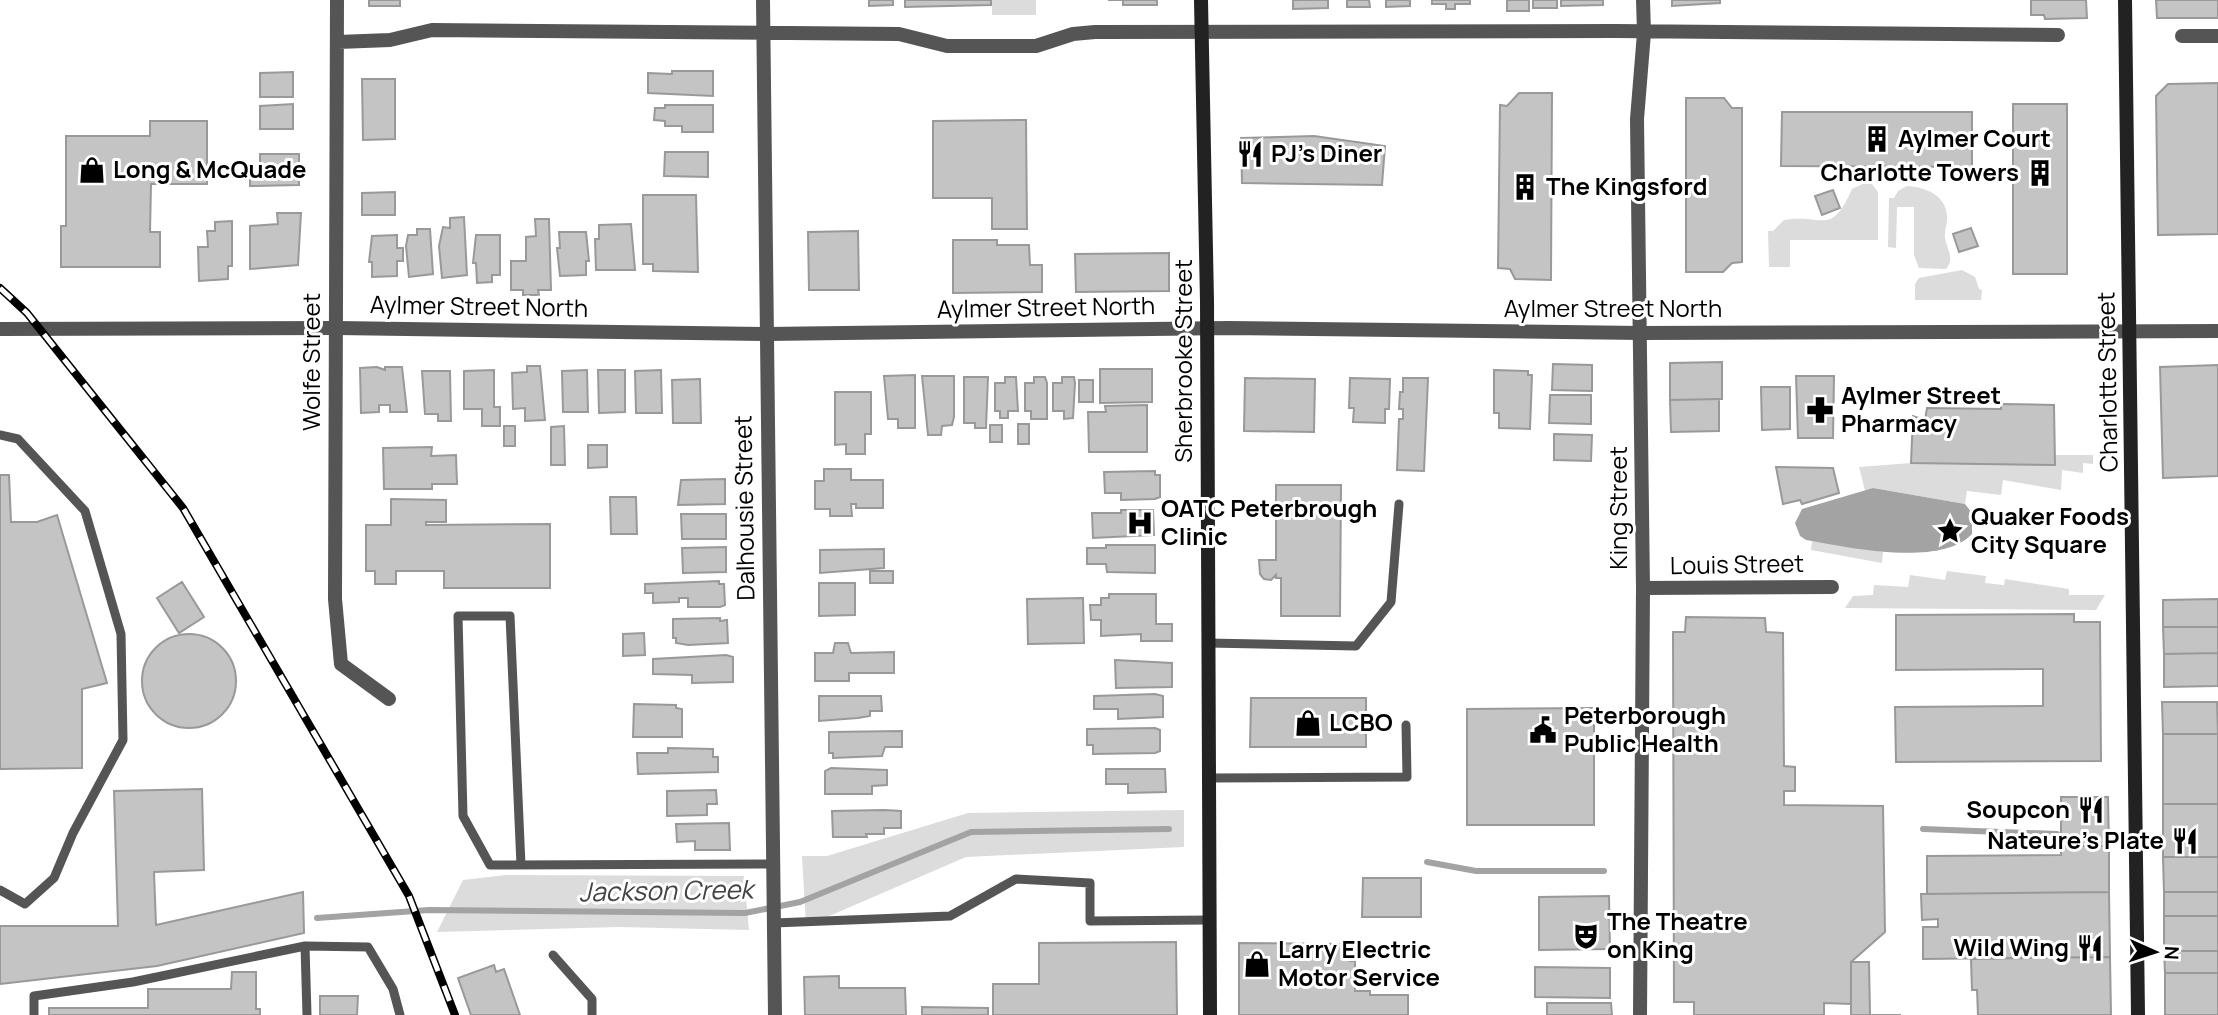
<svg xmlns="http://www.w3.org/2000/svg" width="2218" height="1015" font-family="Manrope,sans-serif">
	<rect width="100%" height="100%" fill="#fff"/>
	<path fill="#dcdcdc" d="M992,0H1036V15H992Z
		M1865,183L1872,184L1878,192V240H1790V267H1769L1768,231H1773L1784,220C1824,213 1830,238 1852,189Z
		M1907,186C1925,187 1946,195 1947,216C1948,223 1944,230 1945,238C1947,249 1955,259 1946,269L1919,268L1914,255V207H1897L1896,248L1888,247L1889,198H1894L1898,191Z
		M1962,270L1975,277L1979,289L1982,290L1981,300H1915V284L1919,278Z
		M2054,455H2093V464L2083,463V473L2062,470L2061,490L2003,480L2001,495L1967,491L1965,504L1873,488L1865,491L1859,467L1911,463L2054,465Z
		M1812,541L1883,552L1882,563L1811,550Z
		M1947,571L1986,576L1985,583L2004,585L2005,579L2069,589V595H2105L2096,610L1845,608L1853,596L1873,595L1874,585L1908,587L1910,575L1945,580Z
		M1184,810V847L966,857L806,926L802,856H827L968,813Z
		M506,875L744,876L749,930L619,927L437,932L463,880Z"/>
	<path fill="#a3a3a3" d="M1873,488L1965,504L1972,513V534C1940,568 1847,547 1806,540L1800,536L1795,523L1802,509Z"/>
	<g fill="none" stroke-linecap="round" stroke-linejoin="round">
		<path stroke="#a3a3a3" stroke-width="6" d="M1923,829L2057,834
			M1427,862L1476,871H1604
			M317,918L429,910L745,913L800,902L971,832L1169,829"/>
	</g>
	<path fill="#c4c4c4" stroke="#999" stroke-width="2" d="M369,0H400V6H369Z
		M869,0H893V5L869,6Z
		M905,0H991V5L905,7Z
		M1108,0H1157V5H1123V0Z
		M1293,0H1328V8L1293,9Z
		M1347,0H1369L1370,7H1347Z
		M1386,0H1410V6L1386,7Z
		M1432,0H1470V4H1455V9H1446V4H1432Z
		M1507,0H1529V11H1507Z
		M1533,0H1557V8H1533Z
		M1561,0H1603V5L1561,6Z
		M1672,0H1720V3L1672,6Z
		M2031,0H2086L2087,18L2045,19L2044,15H2031Z
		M2156,0H2218V18H2157Z
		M672,71H713V96L648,93V73L672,74Z
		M293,72V97H260V73Z
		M362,79H395V139L363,140Z
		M2218,83V234L2158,235L2156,96L2168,84Z
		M1519,93H1552L1551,280L1515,279L1510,269L1498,268L1500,105L1507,106Z
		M1686,98H1724L1732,108H1742V262L1732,263L1723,272H1686Z
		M293,104V129H260V106Z
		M2013,104H2067V274H2013Z
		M665,105H713V132H682V126H665V121L654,120L655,108H665Z
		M1782,112H1972V167L1781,166Z
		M1026,120L1027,229H992V198H933V121Z
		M150,121H207V184H151L150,232H160V267H61V226H66V136H150Z
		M1314,136L1385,146L1382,185L1242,183L1241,138Z
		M665,152H708V177L664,176Z
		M260,154H299V185L250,186V168H260Z
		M1833,190L1840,208L1822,215L1815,196Z
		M395,192V215H362V193Z
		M643,195H696L698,272L653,271V264H643Z
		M277,213H301L298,265L250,269V226L278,224Z
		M464,217L467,275L442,278L439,246L443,227L450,228V218Z
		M535,219H549L551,290H538L539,295H523V290H511V261H526V237L536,236Z
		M232,221V266H228V279L199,281L198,247H208L207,231H215V222Z
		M631,224L635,270H596L595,239H599V225Z
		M1971,228L1978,246L1959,252L1953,234Z
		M417,229H430L433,274L409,277L406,246L408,235H417Z
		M858,231L859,290H809L808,232Z
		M559,232H586L589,261H586V275L560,276L557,248H560Z
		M397,235V248H403V261H397V276L372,277V262H369L372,236Z
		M476,235H500V275H492V282L477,283L476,263H473Z
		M953,240H997V245H1029L1030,265H1042V292L953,293Z
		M1169,253V291L1076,292L1075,254Z
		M1722,362V399L1670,400V363Z
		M1553,364L1592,365V391L1552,390Z
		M2218,365V476L2163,478L2160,367Z
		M527,366H540L545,420L525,421V408L513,409L512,373L527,372Z
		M377,367L385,370V367H402L407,412H390V405H379V412L361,413L360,368Z
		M1100,369H1152V402L1100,403Z
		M494,370V407H500V426H482V409H464V371Z
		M587,370L588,412H563L562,371Z
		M598,370H625V412L599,413Z
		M661,370L662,413H636L635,371Z
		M1494,370L1528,371V375H1532L1530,429L1499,428V413H1494Z
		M422,371H450L451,421H438V414H425Z
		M915,375V428H898V419H888L884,376Z
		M922,376H954V417L952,425L942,426L941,435H928Z
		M1796,376H1834L1833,438H1798Z
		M964,377H988L986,428H975V423H964Z
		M1005,377H1016L1018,411H1008V418H1000V411H995V383H1005Z
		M1034,377H1045L1047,383V419H1031V411H1025V383H1034Z
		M1062,377H1074L1075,383L1073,418L1064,419V411H1053V383H1062Z
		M1245,378L1315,379L1314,432L1244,431Z
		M1350,378L1390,379L1389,409H1385V423L1353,422L1354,408H1349Z
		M1403,378H1428L1424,471L1397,470L1399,419H1403V409H1399L1400,392H1403Z
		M700,379L701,423H673L672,380Z
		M1079,380H1093V402H1079Z
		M1761,387H1790V429L1762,430Z
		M835,392H871V434H865V454H846V444L835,445Z
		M1550,395H1591V424L1549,423Z
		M1719,399V431L1671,432L1670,400Z
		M2001,404L2054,405L2055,465L1911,463L1913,416L1925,420L1927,408L2001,409Z
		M1147,405V452H1089L1088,412H1106L1105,406Z
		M1018,424H1029V444H1018Z
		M990,425H1002V442H990Z
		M504,426H515V446H504Z
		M564,426L565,465H551V427Z
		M1554,434L1592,435L1591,461L1554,460Z
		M588,445H607V467L588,468Z
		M432,447L431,456L456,455L457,484H432V489H384L383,448Z
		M1776,467L1833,468L1839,493L1802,504L1800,500L1783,504Z
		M824,469H851V480H883V508H856V504H851L852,516H830V509H815V481H824Z
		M1155,471V475H1160V497L1155,499L1121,500V493H1105L1104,472Z
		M0,475H9L11,522H37L57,515L107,683L82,689V768L0,769Z
		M725,479V504L678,505L681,480Z
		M1276,485H1341L1340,616H1281V578H1276V575L1271,580L1264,579L1260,574L1259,560H1276Z
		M610,497H636L637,534H611Z
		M391,499L446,500V522H426V525L550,524V588H444V571H396V584H375V571H366V525H391Z
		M1121,510H1153L1154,535L1093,538L1092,513H1121Z
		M681,514H726V539H682Z
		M1106,545H1155V573L1107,572L1106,564H1087V548H1106Z
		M726,547V572L683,573L682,548Z
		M884,549V568L820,573V550Z
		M870,571H893V583H870Z
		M719,581V584H724L725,605L720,607H688V598H679V602L653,603V593H645V584Z
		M182,582L204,617L179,633L157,598Z
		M819,583H855V615L819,616Z
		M1109,594H1156V624H1172V641H1141V634L1101,636V620H1091L1090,605H1101V598H1109Z
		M1083,598L1084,643L1028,644L1027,599Z
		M2218,599V627H2163V600Z
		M2074,614V622H2100L2101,761L1896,762L1895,707L2043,706V669L1896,670V615Z
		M1686,617L1765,618L1766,632L1783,633L1784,766L1795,767V791H1784V805L1883,806L1885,932L1851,962V1004L1824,1003V1015H1694V1002H1674L1673,632H1685Z
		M720,618V621L727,620L728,643L688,645L676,643V638H673V619Z
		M2163,627H2218V653L2164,654Z
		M644,633L645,655L623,656V634Z
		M142 681a47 47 0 1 1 94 0a47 47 0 1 1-94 0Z
		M835,643H848L851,653L894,652V673H849V681H815V653H833Z
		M2218,653V686L2164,687V654Z
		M726,655L733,657V682L692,683V675L653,674V659Z
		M1115,660L1172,663V687L1116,688Z
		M1155,694L1163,696V717L1118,719V709H1094V696Z
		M819,696H881L882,711H870V716L858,718L819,721Z
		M1251,698H1366V747H1250Z
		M2162,702H2217L2218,734H2163Z
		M634,704L676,705V708L682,709V737H633Z
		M1594,708V825H1467V709Z
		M1155,728L1160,730V751L1155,753L1093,754V745H1087V729Z
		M902,731V747H885L882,756L833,758V753H829V732Z
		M2163,734H2218V804H2163Z
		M668,748L713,749V757H718V772L638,774L637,753H668Z
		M831,768L887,770V785L872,786V794H825V771Z
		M1106,769H1165L1166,792L1128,793V784H1106Z
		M202,789L204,870L154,872L156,925L303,892L304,933L157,966L0,984V926H118L114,791Z
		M716,790L717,804H707V815L667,816V791Z
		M2061,797H2108L2109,846H2061Z
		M2163,804H2218V857H2163Z
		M884,810L901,811V828H884V834H866L867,837H833L832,811Z
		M729,823L730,850H695V841L677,842L676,824Z
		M2061,846H2109V892L1927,894V856L2061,855Z
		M2163,857H2218V892H2164Z
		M1363,878H1421V917H1362Z
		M2109,892L2110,957L1923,959V927H1938V919L1922,920L1921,894Z
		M2164,892H2218V916H2164Z
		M1609,896L1610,949L1539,950V897Z
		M2164,916H2218V951H2164Z
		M1176,942L1177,1015H993V984H1039V943Z
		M1239,943L1351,944L1350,961H1355V991H1370V995H1408V1015H1239Z
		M2164,951H2218V973H2165Z
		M2110,957L2111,1015H1978L1977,990H1972L1971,959Z
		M1851,962H1869L1870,1015H1901H1851Z
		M494,965L496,972L504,969L520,1015H471L458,978Z
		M1535,967L1610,968V998L1535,997Z
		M232,972H256V1009H260V1015H49V1008H148V989H231Z
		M2165,973H2218V1015H2165Z
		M839,976V988H905L906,1015H805L804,977Z
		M320,996H358L357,1015H320Z
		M1547,1003H1611L1612,1015H1547Z
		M922,1007L988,1008V1015H922Z"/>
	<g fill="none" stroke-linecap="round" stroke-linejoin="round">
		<path stroke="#555" stroke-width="9" d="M0,435L18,439L85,511L121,634L123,740L73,833L54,878L25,904L0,890
			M1208,643L1356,646L1391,602L1399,504
			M1209,778L1407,777L1406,725
			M521,865L510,616H458L463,816L490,865L773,864
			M774,923L950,916L1016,879L1090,883V921L1210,920
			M305,946L307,1015
			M553,955L592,999V1015
			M34,1015V996L133,982L305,946L368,947L393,989L400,1015"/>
		<path stroke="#555" stroke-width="14" d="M337,0L335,599L341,664L389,699
			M763,0L775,1015
			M2182,36H2218
			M338,42L390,40L432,30L899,34L947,46H1036L1073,34L1095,32L1615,31L2058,35
			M1643,588L1832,587
			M1640,1015L1643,588L1637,119L1644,33L1643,0"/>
		<path stroke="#555" stroke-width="14" d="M0,329L337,328L766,334L1229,328L1641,333L2218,331"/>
		<path stroke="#222" stroke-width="14" d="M1201,0L1207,301L1210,1015
			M2125,0L2138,1015"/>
		<defs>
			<path id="rail" d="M0,288L27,313L183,508L409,896L455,1015"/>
		</defs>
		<use href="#rail" stroke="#000" stroke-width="8"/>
		<use href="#rail" stroke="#fff" stroke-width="5" stroke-dasharray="16" stroke-linecap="butt"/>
	</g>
	<defs>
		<symbol id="building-bare" viewBox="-9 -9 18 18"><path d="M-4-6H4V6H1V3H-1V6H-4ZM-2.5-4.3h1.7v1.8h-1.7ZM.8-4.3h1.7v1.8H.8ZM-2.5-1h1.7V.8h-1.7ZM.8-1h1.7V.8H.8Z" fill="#000" stroke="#fff" stroke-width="2.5" paint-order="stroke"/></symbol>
		<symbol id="restaurant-bare" viewBox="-9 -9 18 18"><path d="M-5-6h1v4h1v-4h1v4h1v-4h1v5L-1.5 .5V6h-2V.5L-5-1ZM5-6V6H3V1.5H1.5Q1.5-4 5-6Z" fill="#000" stroke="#fff" stroke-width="2.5" paint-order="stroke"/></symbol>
		<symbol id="shop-bare" viewBox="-9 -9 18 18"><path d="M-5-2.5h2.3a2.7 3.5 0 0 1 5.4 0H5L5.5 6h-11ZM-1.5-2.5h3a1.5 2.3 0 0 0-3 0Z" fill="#000" stroke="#fff" stroke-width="2.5" paint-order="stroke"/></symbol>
		<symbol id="pharmacy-bare" viewBox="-9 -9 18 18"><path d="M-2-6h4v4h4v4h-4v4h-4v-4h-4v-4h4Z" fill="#000" stroke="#fff" stroke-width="2.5" paint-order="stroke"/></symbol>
		<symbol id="hospital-bare" viewBox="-9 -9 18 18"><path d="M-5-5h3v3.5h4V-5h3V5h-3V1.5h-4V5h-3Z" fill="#000" stroke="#fff" stroke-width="2.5" paint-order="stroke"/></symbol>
		<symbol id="sight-bare" viewBox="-9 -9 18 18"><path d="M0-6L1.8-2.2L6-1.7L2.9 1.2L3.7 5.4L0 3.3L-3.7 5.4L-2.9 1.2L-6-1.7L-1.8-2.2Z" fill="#000" stroke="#fff" stroke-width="2.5" paint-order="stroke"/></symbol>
		<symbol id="civic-bare" viewBox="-9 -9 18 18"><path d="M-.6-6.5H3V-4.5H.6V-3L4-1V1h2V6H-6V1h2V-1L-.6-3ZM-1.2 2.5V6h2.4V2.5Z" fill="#000" stroke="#fff" stroke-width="2.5" paint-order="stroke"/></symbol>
		<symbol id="theatre-bare" viewBox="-9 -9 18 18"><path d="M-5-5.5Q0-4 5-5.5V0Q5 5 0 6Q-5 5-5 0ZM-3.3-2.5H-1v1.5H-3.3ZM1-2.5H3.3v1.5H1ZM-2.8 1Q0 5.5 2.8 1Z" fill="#000" stroke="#fff" stroke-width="2.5" paint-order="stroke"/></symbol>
	</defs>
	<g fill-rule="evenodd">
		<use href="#building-bare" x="1858" y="120" width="38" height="38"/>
		<use href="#restaurant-bare" x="1231" y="135" width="38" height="38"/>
		<use href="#shop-bare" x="73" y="151" width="38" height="38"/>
		<use href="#building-bare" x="2021" y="154" width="38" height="38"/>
		<use href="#building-bare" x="1506" y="168" width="38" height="38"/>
		<use href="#pharmacy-bare" x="1801" y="391" width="38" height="38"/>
		<use href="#hospital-bare" x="1121" y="504" width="38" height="38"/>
		<use href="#sight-bare" x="1931" y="512" width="38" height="38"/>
		<use href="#shop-bare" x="1289" y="704" width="38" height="38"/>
		<use href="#civic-bare" x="1524" y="711" width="38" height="38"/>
		<use href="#restaurant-bare" x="2072" y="791" width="38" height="38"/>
		<use href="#restaurant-bare" x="2166" y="822" width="38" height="38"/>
		<use href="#theatre-bare" x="1567" y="917" width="38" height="38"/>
		<use href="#restaurant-bare" x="2071" y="929" width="38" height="38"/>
		<use href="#shop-bare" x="1238" y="945" width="38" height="38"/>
	</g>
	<g text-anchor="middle" stroke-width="6" stroke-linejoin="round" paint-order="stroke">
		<g font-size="24" font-weight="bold" fill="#000" stroke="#fff" text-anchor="start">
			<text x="1898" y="147">Aylmer Court</text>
			<text x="1271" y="162">PJ's Diner</text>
			<text x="113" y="178">Long &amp; McQuade</text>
			<text x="2019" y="181" text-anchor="end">Charlotte Towers</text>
			<text x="1546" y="195">The Kingsford</text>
			<text x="1841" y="404">Aylmer Street<tspan x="1841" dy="28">Pharmacy</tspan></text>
			<text x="1161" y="517">OATC Peterbrough<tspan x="1161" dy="28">Clinic</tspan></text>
			<text x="1971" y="525">Quaker Foods<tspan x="1971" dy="28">City Square</tspan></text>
			<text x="1564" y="724">Peterborough<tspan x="1564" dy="28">Public Health</tspan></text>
			<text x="1329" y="731">LCBO</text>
			<text x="2070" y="818" text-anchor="end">Soupcon</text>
			<text x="2164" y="849" text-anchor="end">Nateure's Plate</text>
			<text x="1607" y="930">The Theatre<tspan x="1607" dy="28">on King</tspan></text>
			<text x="2069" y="956" text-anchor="end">Wild Wing</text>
			<text x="1278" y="958">Larry Electric<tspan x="1278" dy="28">Motor Service</tspan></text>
		</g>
		<g font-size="24" fill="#000" stroke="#fff">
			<text transform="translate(479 307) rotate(1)" y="8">Aylmer Street North</text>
			<text transform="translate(1046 308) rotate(-1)" y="8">Aylmer Street North</text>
			<text x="1613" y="317">Aylmer Street North</text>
			<text transform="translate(1184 361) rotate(-90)" y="8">Sherbrooke Street</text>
			<text transform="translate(312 362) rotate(-90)" y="8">Wolfe Street</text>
			<text transform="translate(2108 382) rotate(-91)" y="8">Charlotte Street</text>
			<text transform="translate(745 508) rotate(-91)" y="8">Dalhousie Street</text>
			<text transform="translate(1619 508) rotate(-90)" y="8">King Street</text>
			<text transform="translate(1737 565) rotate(-1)" y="8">Louis Street</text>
		</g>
		<g font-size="26" font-style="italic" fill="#444" stroke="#fff">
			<text transform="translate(666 891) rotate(-1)" y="9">Jackson Creek</text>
		</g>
	</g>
	<g transform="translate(2155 952) rotate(93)" stroke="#ffffff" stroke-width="5" paint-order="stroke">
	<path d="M0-5L12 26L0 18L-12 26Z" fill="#000000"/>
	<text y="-10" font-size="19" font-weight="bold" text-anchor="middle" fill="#000000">N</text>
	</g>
</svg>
